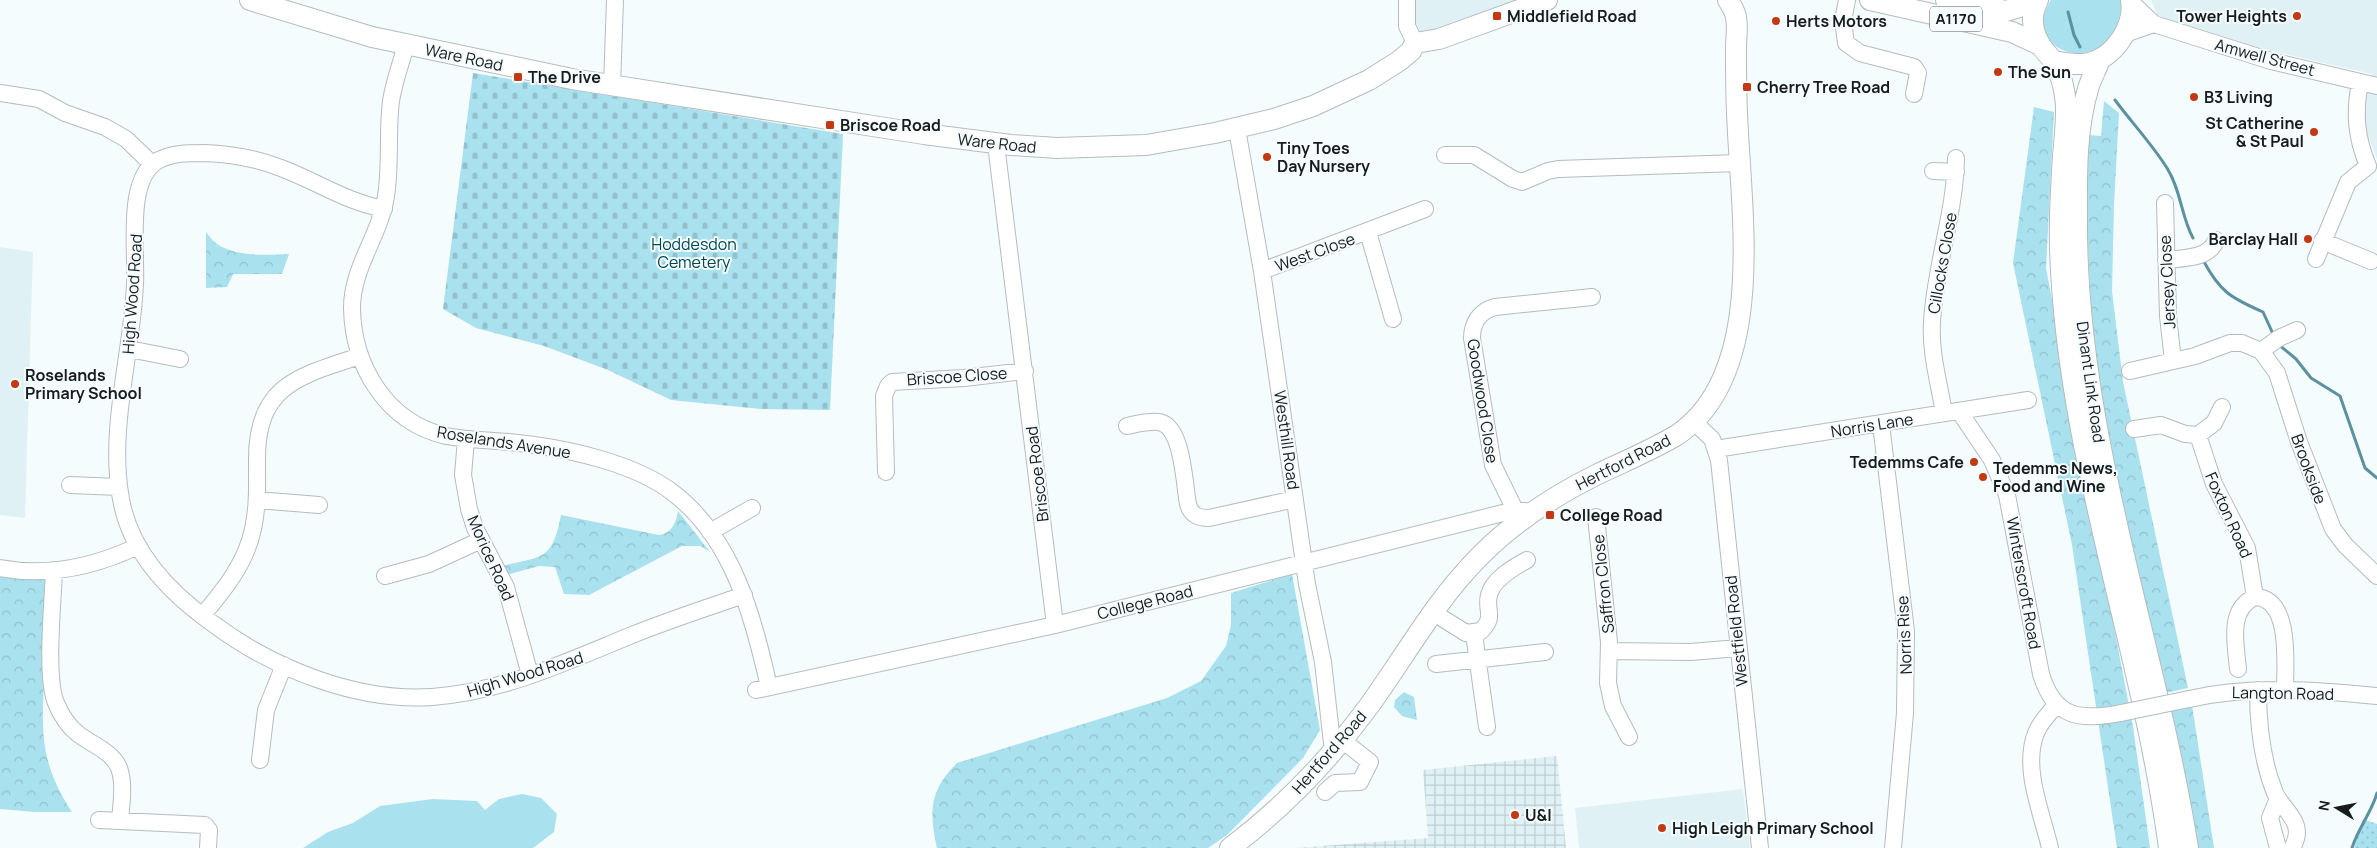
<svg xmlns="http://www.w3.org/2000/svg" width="2377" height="848" font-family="Manrope,sans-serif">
	<defs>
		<pattern id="industrial-grid" width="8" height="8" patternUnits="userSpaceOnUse" patternTransform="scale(1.25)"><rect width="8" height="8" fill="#e0f1f6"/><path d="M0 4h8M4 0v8" fill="none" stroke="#bfced2"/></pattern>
		<pattern id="forest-crowns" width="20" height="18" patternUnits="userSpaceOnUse" patternTransform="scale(1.25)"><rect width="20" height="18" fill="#aae1ee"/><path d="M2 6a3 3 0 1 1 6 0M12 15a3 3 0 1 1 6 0" fill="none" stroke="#92c0cc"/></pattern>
		<pattern id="cemetery-stones" width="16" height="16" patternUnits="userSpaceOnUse" patternTransform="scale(1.25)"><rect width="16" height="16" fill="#aae1ee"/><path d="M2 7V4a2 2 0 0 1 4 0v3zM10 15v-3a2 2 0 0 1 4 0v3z" fill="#92c0cc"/></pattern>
		<pattern id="garden-dots" width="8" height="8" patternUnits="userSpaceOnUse" patternTransform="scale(1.25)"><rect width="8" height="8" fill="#aae1ee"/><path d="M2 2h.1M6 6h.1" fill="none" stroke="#92c0cc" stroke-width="1.8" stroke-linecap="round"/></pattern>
	</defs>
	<rect width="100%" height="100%" fill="#f4fcfe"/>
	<path fill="#e0f1f6" d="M1416,0H1515L1441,33L1423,34L1416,26Z
		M2151,0H2377V159L2365,128L2364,104L2372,74L2181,30L2157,15Z
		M0,247L33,252L25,518L0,515Z
		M1743,789L1750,848H1579L1575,808Z"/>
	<path fill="url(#industrial-grid)" d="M1557,756L1566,848H1295L1428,838L1423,770Z"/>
	<path fill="#aae1ee" d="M2051,0H2122C2117,86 2015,54 2051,0Z
		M522,794L541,798L557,814L554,832L533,848H303L328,832L353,823L380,806L433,799L477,801L485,810L499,799Z"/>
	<path fill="url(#forest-crowns)" d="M2104,101L2119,113L2114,204L2112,291L2123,382L2188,688L2165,693L2146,615L2094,365L2086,211L2089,135L2101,136Z
		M2034,107L2054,112L2046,268L2133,727L2150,848H2117L2072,545L2013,263Z
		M206,232C209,236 213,241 217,244C236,257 267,255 289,254L282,274H233L227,287L206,288Z
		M678,511L710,552L700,546H682L589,595L564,594L555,567L539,566L506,575L502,566C543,556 552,561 561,515L659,535C672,533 676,523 678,511Z
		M1292,574L1320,730L1303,758L1227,835L1208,848H937C929,812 929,791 957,763L1167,698L1201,681L1226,646L1231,625V593Z
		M0,575L46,578C46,605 46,632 45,658C43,722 35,756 72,812H34L0,809Z
		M1404,692L1414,697L1417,720L1402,716L1394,707L1395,700Z
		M2192,705L2214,848H2195L2169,712Z"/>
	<path fill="url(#cemetery-stones)" d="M473,73L843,134L830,410L761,409L671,400L608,370L544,346L476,328L443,309Z"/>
	<path fill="url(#garden-dots)" d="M2363,819L2377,824V848H2354Z"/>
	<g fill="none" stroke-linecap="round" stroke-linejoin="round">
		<path stroke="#5c929f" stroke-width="3" d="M2068,12L2074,35L2080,47
			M2115,100C2132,123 2152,144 2167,168C2181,190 2181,216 2193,238
			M2203,260C2220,292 2231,298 2263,312L2274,336
			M2278,344L2296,359L2311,378L2340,396L2365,468L2377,478
			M2352,848C2358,828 2372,812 2377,793"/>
		<defs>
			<path id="minor" d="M1407,0V26L1415,43
				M1847,0L1843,21L1846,43L1860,53L1914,67L1918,73L1914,94
				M2132,3L2154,24L2271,61L2377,86
				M2125,34L2154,24
				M406,45C401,63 394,82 391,101C387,133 391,165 386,196C380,236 352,267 352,308C353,366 386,422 446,436C473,441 500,440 527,444C573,450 635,464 672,492C733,538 753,616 769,687
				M612,86L615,0
				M0,93L39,99L65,113L105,127L126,139L152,164
				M1237,129L1262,271L1307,584L1323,662L1333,752
				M996,144L1055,625
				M1445,155H1474L1513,179L1522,182L1548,171L1558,169L1739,163
				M1933,171L1956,172
				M2165,203L2168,316L2173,361
				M384,209C344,201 318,182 281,168C256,158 231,154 204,153C188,153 173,153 159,160C125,177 137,251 135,284C132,354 108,429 121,499C130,552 170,593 212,623C272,668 356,702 432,697C503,692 568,661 632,635C669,620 706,608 744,595
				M1368,232L1393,319
				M2322,241L2371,261
				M2316,259L2348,182L2368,166C2356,137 2354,113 2360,83
				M2166,260C2182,258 2210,259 2216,240
				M1262,271L1425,209
				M129,349L180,359
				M2261,351L2279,338L2297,330
				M2130,371L2195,356L2230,343H2242L2261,351L2277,373L2299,442L2333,529L2345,545L2377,576
				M1959,411L1992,460L2007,495L2041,674C2054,718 2080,721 2121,713
				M1944,413C1939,383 1930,352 1932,322C1935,266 1955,214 1956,158
				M1694,422L1712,439L1719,460L1760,848
				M1881,424L1906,631L1905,713L1893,848
				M1127,426C1137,424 1148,421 1158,422C1183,424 1184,484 1188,504C1191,515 1198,518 1209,518L1295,499
				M2134,429L2161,425L2185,434L2198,435L2214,423L2222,407
				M2198,435L2214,484L2247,548L2255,597C2292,598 2285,665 2285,691
				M466,439L463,475L469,509L475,528L506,587L530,675
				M1716,449L2028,400
				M886,472L884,396L888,386L892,382L964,378L1025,371
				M70,485L119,487
				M257,500L319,505
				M1515,510L1493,465L1472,338C1472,323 1480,311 1495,307L1592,297
				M1596,517L1609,642L1608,683L1613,706L1629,737
				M710,532L752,508
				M0,568C49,577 94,567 138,546
				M54,570C53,602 45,676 56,703C61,715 68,726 78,734C91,744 113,752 119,768C125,784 121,805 120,821
				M385,576L429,564L481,540
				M1434,613L1466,633L1481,631C1496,616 1485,611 1489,595C1493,579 1514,567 1527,560
				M202,616C224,590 246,563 253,529C258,506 257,484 257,461C256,385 299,376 360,356
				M1474,634L1487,727
				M1609,651L1691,652L1738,648
				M1436,664L1545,652
				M2238,669C2236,645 2227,609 2255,597
				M756,690L1055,625L1515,510L1533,512
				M2258,690C2258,723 2262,761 2275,793C2284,812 2307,823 2292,848
				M2189,699C2250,685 2314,690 2377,696
				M260,760L266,710L284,665
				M1325,792L1335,783L1360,782L1370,762L1342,740
				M99,820L205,825L209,830L208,848
				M2050,848C2042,813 2022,768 2036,733C2040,722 2049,714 2056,705
				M2278,848L2270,818L2278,798"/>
			<path id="major" d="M250,0L372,37L572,79L924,134L1011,145L1057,148L1146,145L1215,133L1274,119L1313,106L1369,80L1399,61L1411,51L1415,43L1439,39L1547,0
				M1870,0L2012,32L2040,45
				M1946,0L2006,11L2026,5L2035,6
				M2038,0C2026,23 2037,45 2054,61C2066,64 2078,65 2089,63C2115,57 2135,26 2131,0
				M2100,59C2097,69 2091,78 2088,89C2075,133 2077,183 2077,229C2078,441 2155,641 2188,848
				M2054,61C2071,95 2066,120 2063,156C2061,186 2059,217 2060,248C2066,453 2142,646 2169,848
				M1230,848C1283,808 1330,759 1369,706C1405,656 1436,600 1479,557C1512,523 1554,496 1596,475C1623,462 1652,450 1677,435C1769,373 1740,207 1737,112C1736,91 1736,69 1736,48C1736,38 1738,27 1736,17C1735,11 1731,5 1728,0"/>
		</defs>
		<use href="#minor" stroke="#b4bcbe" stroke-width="18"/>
		<use href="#major" stroke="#b4bcbe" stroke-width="22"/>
		<use href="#minor" stroke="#fff" stroke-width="16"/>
		<use href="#major" stroke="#fff" stroke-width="20"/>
		<defs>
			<path id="minor-bridge" d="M2121,713L2189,699"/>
		</defs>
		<use href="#minor-bridge" stroke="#b4bcbe" stroke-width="18" stroke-linecap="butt"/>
		<use href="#minor-bridge" stroke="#fff" stroke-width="16"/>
	</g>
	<g fill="#c23914" stroke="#f4fcfe" stroke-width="2">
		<rect x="1492" y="11" width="10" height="10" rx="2.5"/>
		<circle cx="2297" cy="16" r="5"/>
		<circle cx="1776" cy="21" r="5"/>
		<circle cx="1998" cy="72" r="5"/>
		<rect x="513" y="72" width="10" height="10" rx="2.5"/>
		<rect x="1742" y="82" width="10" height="10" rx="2.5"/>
		<circle cx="2194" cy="97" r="5"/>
		<rect x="825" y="120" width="10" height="10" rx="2.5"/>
		<circle cx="2314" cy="132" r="5"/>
		<circle cx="1267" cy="157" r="5"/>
		<circle cx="2308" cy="239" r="5"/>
		<circle cx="15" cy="384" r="5"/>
		<circle cx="1974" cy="462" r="5"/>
		<circle cx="1983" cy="477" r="5"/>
		<rect x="1545" y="510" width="10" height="10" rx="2.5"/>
		<circle cx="1515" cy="815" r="5"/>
		<circle cx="1662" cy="828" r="5"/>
	</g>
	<g text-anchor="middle" stroke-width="4" stroke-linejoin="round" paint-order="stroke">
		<rect fill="#f4fcfe" stroke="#5a5e5f" stroke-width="1" x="1930" y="6.5" width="52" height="25" rx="4"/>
		<g font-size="15" font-weight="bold" fill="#181b1b">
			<text x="1956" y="24">A1170</text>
		</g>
		<g font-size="16" font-weight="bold" fill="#181b1b" stroke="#f4fcfe" text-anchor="start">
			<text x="1507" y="22">Middlefield Road</text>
			<text x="2287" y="22" text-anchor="end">Tower Heights</text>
			<text x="1786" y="27">Herts Motors</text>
			<text x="2008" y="78">The Sun</text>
			<text x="528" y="83">The Drive</text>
			<text x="1757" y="93">Cherry Tree Road</text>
			<text x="2204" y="103">B3 Living</text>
			<text x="2304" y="129" text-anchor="end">St Catherine<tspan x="2304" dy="18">&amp; St Paul</tspan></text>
			<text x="840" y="131">Briscoe Road</text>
			<text x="1277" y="154">Tiny Toes<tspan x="1277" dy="18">Day Nursery</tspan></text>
			<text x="2298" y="245" text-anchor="end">Barclay Hall</text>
			<text x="25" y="381">Roselands<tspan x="25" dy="18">Primary School</tspan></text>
			<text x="1964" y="468" text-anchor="end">Tedemms Cafe</text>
			<text x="1993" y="474">Tedemms News,<tspan x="1993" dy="18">Food and Wine</tspan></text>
			<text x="1560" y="521">College Road</text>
			<text x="1525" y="821">U&amp;I</text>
			<text x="1672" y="834">High Leigh Primary School</text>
		</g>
		<g font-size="16" fill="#181b1b" stroke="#f4fcfe">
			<text transform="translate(464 57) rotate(12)" y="6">Ware Road</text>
			<text transform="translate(2265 57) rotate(15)" y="6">Amwell Street</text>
			<text transform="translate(997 143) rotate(6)" y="6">Ware Road</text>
			<text transform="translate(1315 252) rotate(-20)" y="6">West Close</text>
			<text transform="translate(1942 263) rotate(-80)" y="6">Cillocks Close</text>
			<text transform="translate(2167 282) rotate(-93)" y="6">Jersey Close</text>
			<text transform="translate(132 294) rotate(-86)" y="6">High Wood Road</text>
			<text transform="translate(957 376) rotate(-4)" y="6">Briscoe Close</text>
			<text transform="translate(2091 382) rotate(82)" y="6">Dinant Link Road</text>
			<text transform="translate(1483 401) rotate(81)" y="6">Goodwood Close</text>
			<text transform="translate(1872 425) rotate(-9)" y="6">Norris Lane</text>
			<text transform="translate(1287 440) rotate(82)" y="6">Westhill Road</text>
			<text transform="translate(504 442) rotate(9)" y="6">Roselands Avenue</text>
			<text transform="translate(1623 462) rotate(-27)" y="6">Hertford Road</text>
			<text transform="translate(2309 469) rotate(70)" y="6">Brookside</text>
			<text transform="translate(1037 474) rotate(-97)" y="6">Briscoe Road</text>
			<text transform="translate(2229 515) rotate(66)" y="6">Foxton Road</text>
			<text transform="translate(491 558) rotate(66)" y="6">Morice Road</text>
			<text transform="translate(2024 583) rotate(80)" y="6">Winterscroft Road</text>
			<text transform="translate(1603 584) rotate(-96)" y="6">Saffron Close</text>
			<text transform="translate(1145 602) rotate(-14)" y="6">College Road</text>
			<text transform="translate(1736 631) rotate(-96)" y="6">Westfield Road</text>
			<text transform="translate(1904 635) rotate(-93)" y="6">Norris Rise</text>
			<text transform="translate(525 674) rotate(-17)" y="6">High Wood Road</text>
			<text transform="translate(2283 693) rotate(1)" y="6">Langton Road</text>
			<text transform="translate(1329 752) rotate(-49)" y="6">Hertford Road</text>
		</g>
		<g font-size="16" fill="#004653" stroke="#f4fcfe">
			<text x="694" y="250">Hoddesdon<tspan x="694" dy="18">Cemetery</tspan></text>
		</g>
	</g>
	<g transform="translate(2337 808) rotate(280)" stroke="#f4fcfe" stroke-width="4" paint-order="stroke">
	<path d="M0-4L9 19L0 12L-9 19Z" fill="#181b1b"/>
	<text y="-8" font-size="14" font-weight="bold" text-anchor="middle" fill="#181b1b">N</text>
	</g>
</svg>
